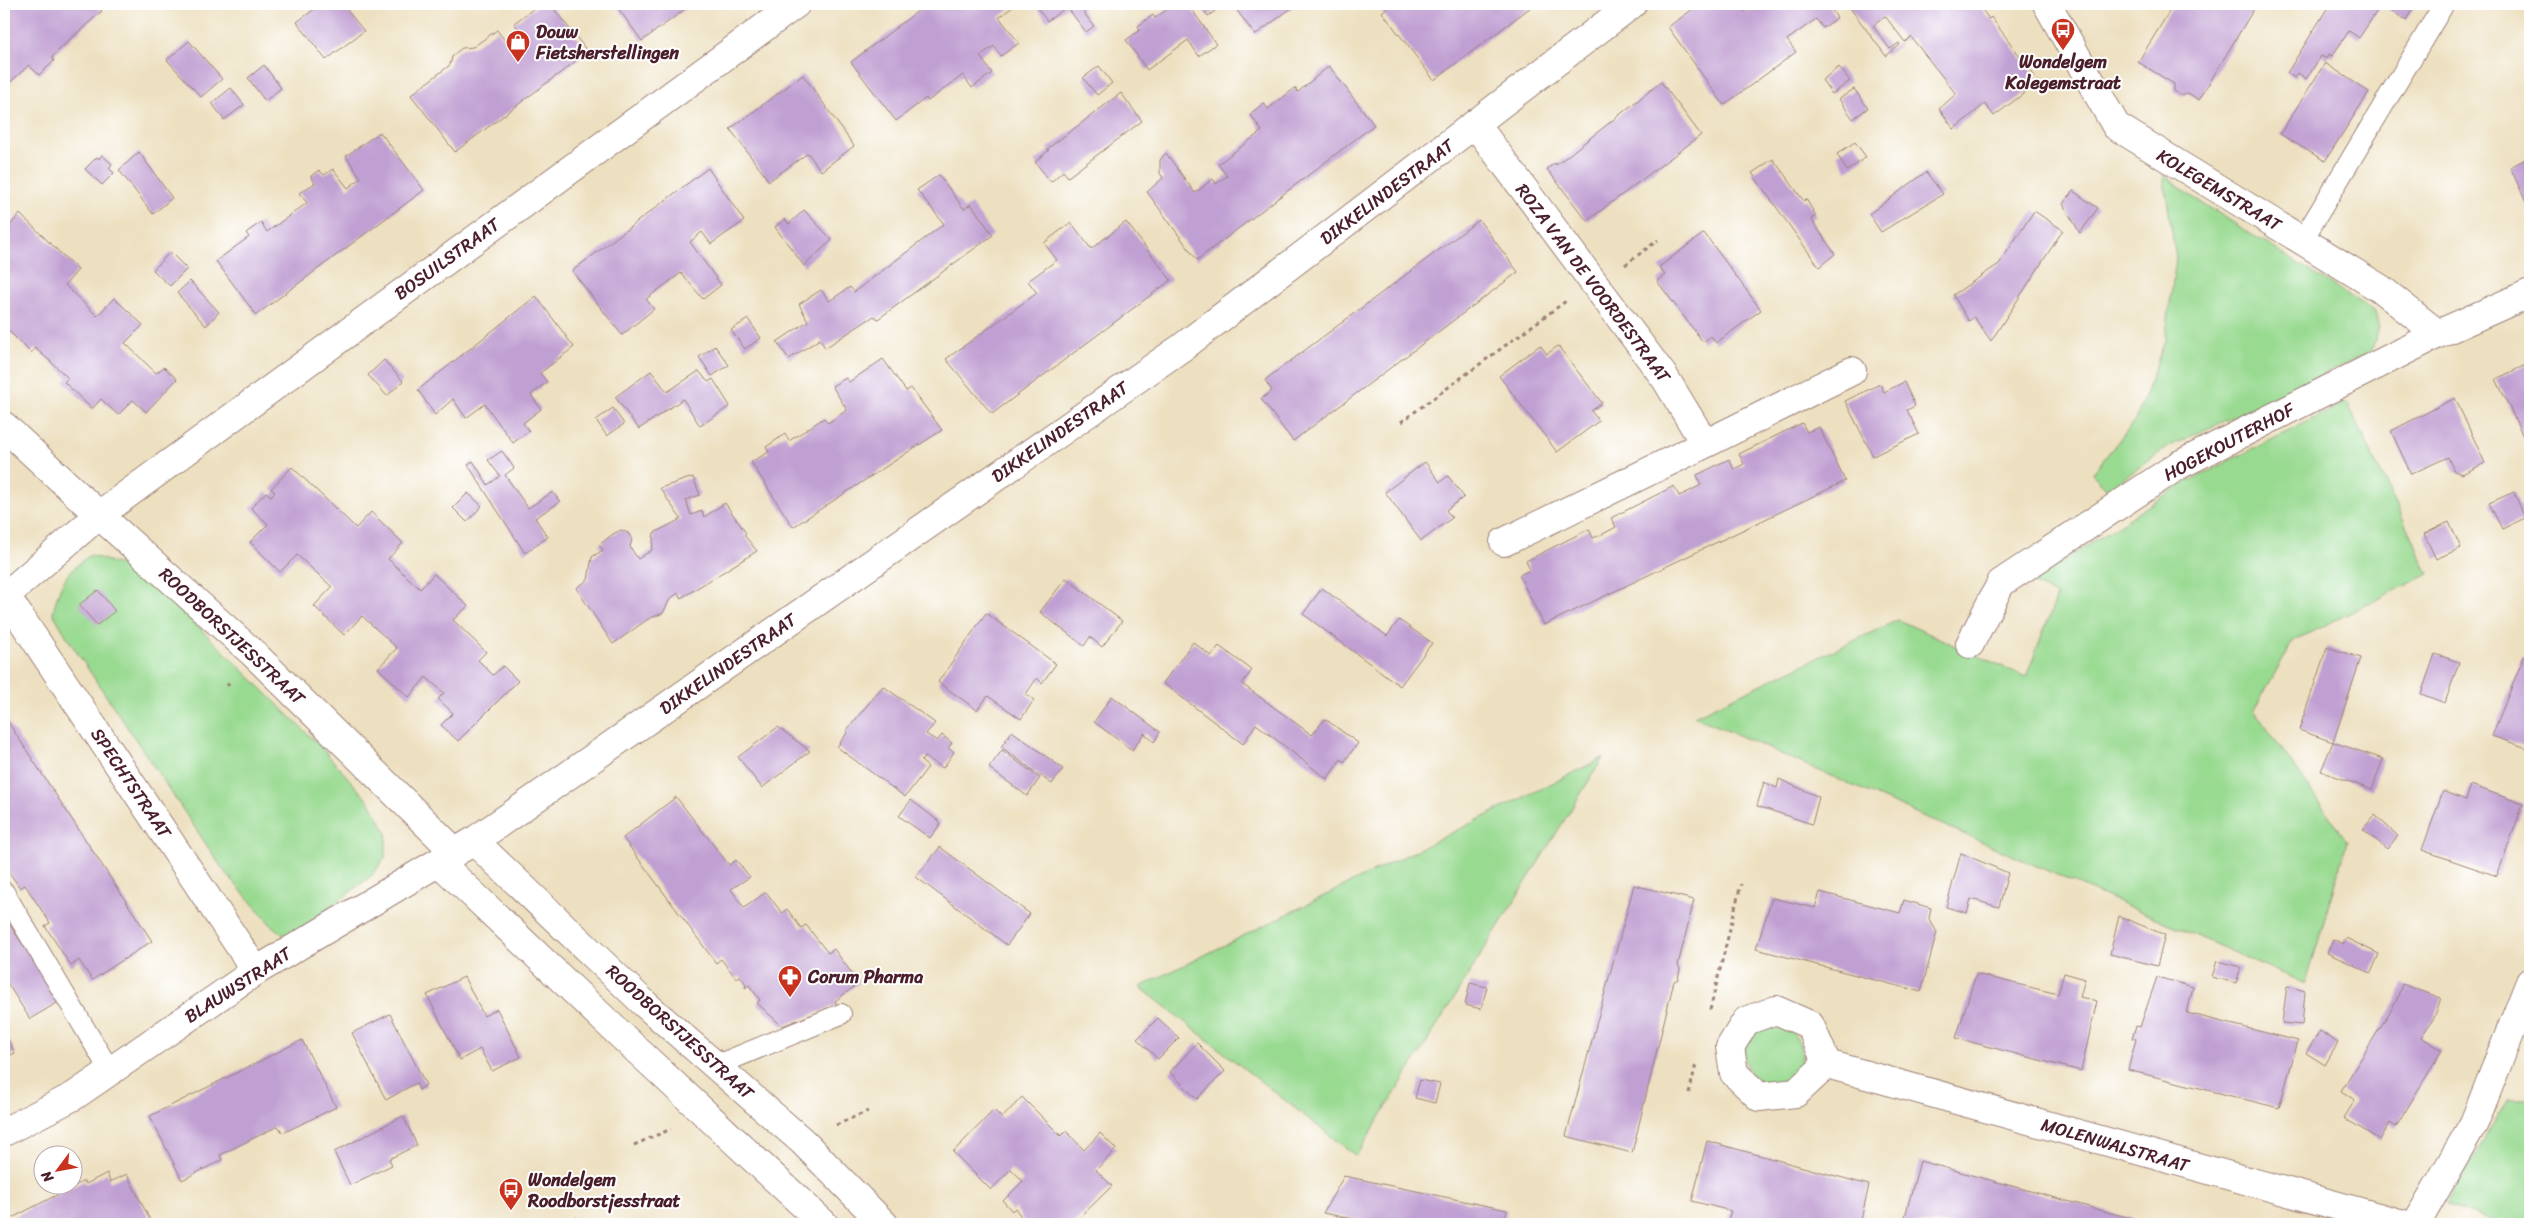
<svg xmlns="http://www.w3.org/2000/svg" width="2534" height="1228" font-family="Sriracha,sans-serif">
	<rect width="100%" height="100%" fill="#fff"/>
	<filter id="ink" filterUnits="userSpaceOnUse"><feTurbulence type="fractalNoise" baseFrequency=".02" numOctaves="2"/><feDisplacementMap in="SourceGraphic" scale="10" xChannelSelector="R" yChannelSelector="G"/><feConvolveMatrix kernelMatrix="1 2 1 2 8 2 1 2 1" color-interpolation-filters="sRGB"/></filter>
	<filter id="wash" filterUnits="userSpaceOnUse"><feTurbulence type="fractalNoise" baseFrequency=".0096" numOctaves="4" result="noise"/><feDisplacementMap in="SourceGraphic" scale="20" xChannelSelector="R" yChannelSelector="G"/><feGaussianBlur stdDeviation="1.12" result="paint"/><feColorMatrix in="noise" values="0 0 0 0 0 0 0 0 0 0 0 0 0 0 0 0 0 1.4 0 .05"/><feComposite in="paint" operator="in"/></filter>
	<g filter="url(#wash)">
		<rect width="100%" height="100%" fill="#ede0c0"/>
		<path fill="#99da91" stroke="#727c5e" d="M2163,174L2191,196L2375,312L2379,328L2371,352L2166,448L2108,490L2092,474L2136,419L2165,341L2176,258Z
			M2347,402L2429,574L2293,641L2254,710L2347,841L2306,984L1694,716L1898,620L2026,677L2057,596L2031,582L2179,486Z
			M90,555L126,567L156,585L320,746L371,804L387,833L385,858L371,876L303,928L285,936L272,926L224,871L70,642L53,613C60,582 65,574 90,555Z
			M1603,758L1356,1156L1140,987Z
			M1744 1055a29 29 0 1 1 58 0a29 29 0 1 1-58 0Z
			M2509,1098H2530V1224H2501L2446,1205Z"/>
		<g id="blocks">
			<path fill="#c09fd2" d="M4,4H95L102,11L67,42L52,57L54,61L39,75L29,65L4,88Z
				M321,4H342L364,31L326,60L297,22Z
				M540,4H550L588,52L455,152L411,95L450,65L452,57L457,52L462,48L473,47L497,30L511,49L525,38L514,23Z
				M615,4H692L642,41Z
				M927,4H1017L999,17L1019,43L1001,56L994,46L980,56L992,73L972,88L963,75L928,101L926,98L896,121L851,62Z
				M1034,4H1088L1081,9L1094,26L1086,32L1067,7L1047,21Z
				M1175,4H1188L1216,44L1199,56L1188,40L1147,70L1126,40L1140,30L1138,26L1153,15L1155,18Z
				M1199,4H1225L1208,16Z
				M1235,4H1297L1255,35L1233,5Z
				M1392,4H1535L1434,80L1382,12Z
				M1700,4H1739L1745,12L1757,4H1834L1830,7L1837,18L1823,28L1816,19L1787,40L1796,52L1724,105L1668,27Z
				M1847,4H1978L1989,19L1991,17L2039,82L1994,116L1985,104L1954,129L1939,109L1956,94L1911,37L1905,42L1885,16L1873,26L1890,49L1899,43L1900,45L1886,56Z
				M2174,4H2182L2191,9L2194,4H2250L2255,7L2199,100L2188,93L2182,96L2174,91V84L2138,62Z
				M2330,4H2416L2406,20L2381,5L2359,38L2349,31L2332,56L2329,54L2327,59L2321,56L2306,79L2298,73L2295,78L2287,73Z
				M189,41L222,79L201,97L167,60Z
				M2325,63L2369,92L2325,161L2280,134Z
				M264,65L281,88L265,101L248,78Z
				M1099,66L1112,83L1097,95L1083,78Z
				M1329,66L1374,125L1197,260L1147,192L1163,178L1160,173V160L1166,153L1195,193L1213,179L1216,184L1227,176L1218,164L1262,131L1250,114L1264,103L1268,109L1295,88L1298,92Z
				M1839,67L1850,81L1832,94L1822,80Z
				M803,75L854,146L821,171L808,153L769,181L730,129Z
				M1661,82L1701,135L1587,221L1547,169L1555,163L1556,165Z
				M231,88L244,105L224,120L212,103Z
				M1854,89L1868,108L1853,119L1839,99Z
				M1121,93L1142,121L1068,177L1063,171L1051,182L1035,162L1049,150L1047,149Z
				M380,132L424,190L256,315L216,261L249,237L246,233L261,222L267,232L307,203L299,193L315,183L311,176L319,170L324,175L333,169L348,188L361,178L346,156Z
				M1855,142L1866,157L1847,171L1837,154Z
				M139,152L172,198L153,214L119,170Z
				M102,155L112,164L109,168L114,173L102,185L85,169L97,157L99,159Z
				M2530,157V211L2510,167Z
				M1773,159L1804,201L1806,199L1816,216L1811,219L1835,254L1819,267L1752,173Z
				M708,168L744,221L711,244L702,232L690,242L721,285L703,299L681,273L646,299L654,309L622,335L572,271Z
				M1926,172L1943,194L1881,232L1869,214Z
				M939,175L964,209L971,204L993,235L878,319L874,316L825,348L820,339L789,359L777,342L808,321L799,304L821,290L829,301L850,287L854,292L944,224L917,190Z
				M2073,191L2098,208L2080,233L2063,204Z
				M804,210L832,240L804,266L775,227L785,219L789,224Z
				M2034,211L2063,230L1991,341L1974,317L1969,321L1953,295L1999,264Z
				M20,214L78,270L65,285L97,316L114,298L143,325L125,343L156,373L164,367L177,379L146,412L133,400L118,415L101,399L92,409L64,382L68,378L50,361L35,348L31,353L4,326L8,321L4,317V232Z
				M1479,220L1518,272L1293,441L1261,399L1272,391L1265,380Z
				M1071,222L1091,249L1126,222L1171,280L992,414L946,359L1037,293L1028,281L1057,260L1044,243Z
				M1704,233L1761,310L1716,343L1711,336L1703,342L1657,281L1665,275L1659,267Z
				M170,252L187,269L170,286L153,270Z
				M190,281L219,312L206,326L177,293Z
				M536,296L574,347L540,373L547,382L531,395L541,409L523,423L529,431L513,443L485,404L466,418L453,399L435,415L418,390Z
				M748,319L761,338L745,349L731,330Z
				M1540,345L1547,354L1558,346L1602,403L1591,411L1599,421L1557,452L1499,376Z
				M715,346L729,365L712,376L699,357Z
				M883,359L906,391L911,388L942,430L793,527L751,462L769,452L766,447L785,434L789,441L824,418L828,423L847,410L832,386L846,378L849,382Z
				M384,360L403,381L387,396L368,375Z
				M2530,363V435L2524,438L2496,379Z
				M651,371L667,392L699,371L708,382L713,379L730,406L700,426L683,399L639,429L615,397Z
				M1904,382L1915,406L1907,410L1919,434L1873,456L1845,401L1880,384L1884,392Z
				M2455,398L2485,463L2462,474L2454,471L2448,457L2411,474L2391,431Z
				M613,408L624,424L607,436L596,420Z
				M1802,423L1807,432L1819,427L1845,481L1544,625L1519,575L1530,570L1526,561L1589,529L1593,538L1603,534L1616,527L1611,518L1674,486L1679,496L1688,492L1701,485L1697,475L1729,459L1734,469L1744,464L1739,454Z
				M502,451L514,468L505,475L528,508L553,492L560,502L535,518L548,537L525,553L468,465L473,461L488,485L500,476L488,460Z
				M1425,462L1440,482L1448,476L1464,497L1446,510L1452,518L1421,541L1385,492Z
				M292,467L356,528L371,512L403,543L388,559L420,589L434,574L468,606L453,620L486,652L478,660L493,675L503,666L518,681L458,741L441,725L453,713L438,699L444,693L426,677L409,697L378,668L397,648L362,616L344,635L314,606L332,587L297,555L280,572L250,542L268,524L251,508L266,492L271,496L275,492L271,489Z
				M693,477L700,495L686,500L691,515L702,511L704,517L725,503L746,533L744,535L757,551L681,598L678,593L670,599L663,613L648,619L613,644L576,588L588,580L592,557L603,550L599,545L613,534L621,530L628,533L632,539L630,547L638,559L652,550L654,533L681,519L660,488Z
				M2514,492L2525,518L2502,529L2489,503Z
				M468,493L482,506L467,522L453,508Z
				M2449,522L2461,548L2436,559L2424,534Z
				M1066,578L1122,621L1102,647L1090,637L1084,646L1040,612Z
				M1322,588L1387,636L1399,620L1432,643L1400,686L1303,614Z
				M98,590L115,611L97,625L79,605Z
				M986,613L1056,664L1042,683L1037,678L1026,694L1034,700L1021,719L988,696L977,710L938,682Z
				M1193,642L1211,656L1219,646L1252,670L1242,684L1312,735L1325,719L1358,743L1344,762L1341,759L1327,779L1256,724L1243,744L1163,683Z
				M2327,647L2361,658L2333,742L2299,730Z
				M2435,654L2459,662L2445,703L2421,694Z
				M2524,656L2530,658V749L2492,736Z
				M883,686L935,723L926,734L937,741L942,735L952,743L948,748L954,752L943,768L925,757L921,761L928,767L905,797L837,747L847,733L846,731Z
				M1112,696L1160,732L1154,742L1144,733L1132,750L1094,722Z
				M4,716L152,941L92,980L79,960L71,966L45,926L50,923L25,885L20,888L4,865Z
				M778,727L810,751L762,788L738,757Z
				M1012,731L1063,769L1052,784L1001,747Z
				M2333,742L2383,759L2372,790L2321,771Z
				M1002,750L1040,778L1027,796L989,768Z
				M1779,779L1819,797L1812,824L1757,806L1764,782L1777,788Z
				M2471,785L2523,804L2497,876L2422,850L2443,791L2466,800Z
				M676,797L729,865L736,860L750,877L731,889L744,908L766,892L782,913L787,909L801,928L806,925L828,953L834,949L859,983L835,1001L837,1005L782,1026L757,1003L760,1000L749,985L745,988L746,984L740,976L736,978L721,959L716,963L623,838Z
				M911,800L941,823L930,838L899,816Z
				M2375,815L2398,836L2387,849L2363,829Z
				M940,847L1030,914L1007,945L916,877Z
				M1961,853L2008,873L1999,907L1971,899L1967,913L1946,907Z
				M1634,885L1694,900L1678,965L1680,969L1678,979L1674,981L1673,985L1632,1153L1566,1136Z
				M1820,892L1900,913L1904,900L1931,908L1929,919L1937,932L1921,992L1756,949L1772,898L1815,908Z
				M4,916L60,1001L30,1019L4,978Z
				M2119,916L2165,935L2157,966L2110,954Z
				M2346,938L2379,954L2371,973L2327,953L2333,939L2343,944Z
				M2217,961L2241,967L2236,983L2212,977Z
				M2064,973L2085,979L2080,997L2097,1001L2081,1071L1956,1038L1976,974L2058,994Z
				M464,977L484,1016L497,1009L521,1057L492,1071L480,1049L460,1060L427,995Z
				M2157,977L2193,987L2187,1013L2298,1041L2279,1108L2128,1070L2136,1039L2132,1038L2136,1026L2140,1027Z
				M1470,983L1487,987L1481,1009L1465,1005Z
				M2402,984L2441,998L2434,1018L2421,1037L2442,1050L2396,1127L2390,1123L2380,1140L2344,1118L2355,1100L2341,1091L2396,1002Z
				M2287,986L2305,991L2302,1025L2282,1023Z
				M390,1014L426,1085L419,1090L416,1083L386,1100L352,1033Z
				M1158,1018L1179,1038L1158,1059L1137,1039Z
				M4,1031L15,1053L4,1058Z
				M2320,1031L2338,1043L2325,1065L2306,1053Z
				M302,1040L336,1107L283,1133L278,1126L220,1155L222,1160L182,1180L150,1116Z
				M1197,1043L1225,1071L1197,1099L1170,1072Z
				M1420,1080L1440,1084L1435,1103L1415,1098Z
				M1022,1097L1061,1136L1066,1131L1084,1150L1100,1133L1116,1149L1096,1170L1112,1186L1073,1224H1026L1015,1208L1012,1211L1003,1201L1023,1181L1011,1169L991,1190L953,1152L994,1110L1002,1118Z
				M403,1116L417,1145L389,1159L392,1165L350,1185L334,1152Z
				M1707,1141L1869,1185L1860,1224H1744L1728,1220L1731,1211L1692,1201Z
				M1920,1161L2111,1213L2147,1222V1224H1903Z
				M107,1173L110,1182L127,1174L152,1224H4V1222L84,1181L86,1184Z
				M1344,1176L1507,1210L1503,1224H1381L1323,1213Z
				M577,1217L580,1224H562Z"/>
		</g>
	</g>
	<g filter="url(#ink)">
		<use href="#blocks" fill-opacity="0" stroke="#9c8076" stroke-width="1"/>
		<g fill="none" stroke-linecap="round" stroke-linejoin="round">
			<defs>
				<path id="service" d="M2302,241L2444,4
					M4,892L110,1071
					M715,1066L841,1014"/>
				<path id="minor" d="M2047,4L2116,126L2381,289L2438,334
					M1476,125L1665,378L1705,444L1504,542
					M4,426L99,515L254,654L455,852
					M1705,444L1852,371
					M6,596L256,971
					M4,597L99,515L796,4
					M1970,644L2001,583L2179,465L2438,334L2530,293
					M474,841L646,1005L802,1141L884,1224
					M439,862L611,1026L824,1224
					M1827,1064L1796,1093L1759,1097L1734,1073L1730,1047L1746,1021L1776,1010L1810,1025L1827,1064L2403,1224
					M4,1132L74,1096L256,971L474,841L1184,346L1632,4
					M2416,1224L2474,1123L2530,982"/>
			</defs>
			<use href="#service" stroke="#9c8076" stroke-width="22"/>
			<use href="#minor" stroke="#9c8076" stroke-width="30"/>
			<path stroke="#9c8076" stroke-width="3" stroke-dasharray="4 4" stroke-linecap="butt" d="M1625,265L1658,240
				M1401,422L1566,301
				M227,686L231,681
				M1710,1010L1741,884
				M1689,1093L1696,1064
				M836,1125L868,1111
				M634,1145L671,1129"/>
			<use href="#service" stroke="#fff" stroke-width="20"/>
			<use href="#minor" stroke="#fff" stroke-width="28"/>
		</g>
	</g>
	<defs>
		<symbol id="bus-pin" viewBox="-11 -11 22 30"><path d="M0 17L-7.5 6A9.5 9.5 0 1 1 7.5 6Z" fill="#c8321e" stroke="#fff"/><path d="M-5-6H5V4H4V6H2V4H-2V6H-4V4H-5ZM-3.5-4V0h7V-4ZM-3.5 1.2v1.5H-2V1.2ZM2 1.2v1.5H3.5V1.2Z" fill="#fff"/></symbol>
		<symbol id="shop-pin" viewBox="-11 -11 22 30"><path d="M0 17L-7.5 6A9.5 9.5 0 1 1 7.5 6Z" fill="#c8321e" stroke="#fff"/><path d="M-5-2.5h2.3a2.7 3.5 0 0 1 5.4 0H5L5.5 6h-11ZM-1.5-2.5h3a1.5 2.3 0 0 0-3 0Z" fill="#fff"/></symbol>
		<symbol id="pharmacy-pin" viewBox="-11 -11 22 30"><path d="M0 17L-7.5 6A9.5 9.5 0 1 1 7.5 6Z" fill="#c8321e" stroke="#fff"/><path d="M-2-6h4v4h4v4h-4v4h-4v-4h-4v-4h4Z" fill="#fff"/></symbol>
	</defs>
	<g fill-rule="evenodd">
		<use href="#bus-pin" x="2049" y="16" width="28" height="38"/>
		<use href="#shop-pin" x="504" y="28" width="28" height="38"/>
		<use href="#pharmacy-pin" x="776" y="963" width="28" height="38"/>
		<use href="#bus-pin" x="497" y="1176" width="28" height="38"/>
	</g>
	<g text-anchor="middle" stroke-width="4" stroke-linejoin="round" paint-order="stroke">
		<g font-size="18" font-weight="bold" fill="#4a1f2b" stroke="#fff" text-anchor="start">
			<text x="536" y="38">Douw<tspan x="536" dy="21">Fietsherstellingen</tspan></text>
			<text x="2063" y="68" text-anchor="middle">Wondelgem<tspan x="2063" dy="21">Kolegemstraat</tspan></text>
			<text x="808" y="983">Corum Pharma</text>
			<text x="528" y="1186">Wondelgem<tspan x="528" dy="21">Roodborstjesstraat</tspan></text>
		</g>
		<g font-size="18" fill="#4a1f2b" stroke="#fff">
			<text transform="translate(2219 190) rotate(31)" y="6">KOLEGEMSTRAAT</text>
			<text transform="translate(1387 192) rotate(-37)" y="6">DIKKELINDESTRAAT</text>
			<text transform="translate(447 259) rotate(-36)" y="6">BOSUILSTRAAT</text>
			<text transform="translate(1593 283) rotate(53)" y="6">ROZA VAN DE VOORDESTRAAT</text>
			<text transform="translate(1060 432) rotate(-35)" y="6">DIKKELINDESTRAAT</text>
			<text transform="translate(2229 442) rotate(-28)" y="6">HOGEKOUTERHOF</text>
			<text transform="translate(232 636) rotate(43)" y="6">ROODBORSTJESSTRAAT</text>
			<text transform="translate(728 664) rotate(-35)" y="6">DIKKELINDESTRAAT</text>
			<text transform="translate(131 783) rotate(56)" y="6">SPECHTSTRAAT</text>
			<text transform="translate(238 985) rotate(-33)" y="6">BLAUWSTRAAT</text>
			<text transform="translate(680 1032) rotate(42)" y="6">ROODBORSTJESSTRAAT</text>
			<text transform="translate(2115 1145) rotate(16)" y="6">MOLENWALSTRAAT</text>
		</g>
	</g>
	<rect width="2534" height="1228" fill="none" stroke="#fff" stroke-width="20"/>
	<g transform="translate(58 1170) rotate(238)"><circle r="24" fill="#ffffff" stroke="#b7a5aa"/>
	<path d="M0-4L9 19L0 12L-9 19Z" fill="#c8321e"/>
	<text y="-8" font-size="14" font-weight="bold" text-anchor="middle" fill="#4a1f2b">N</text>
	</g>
</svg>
